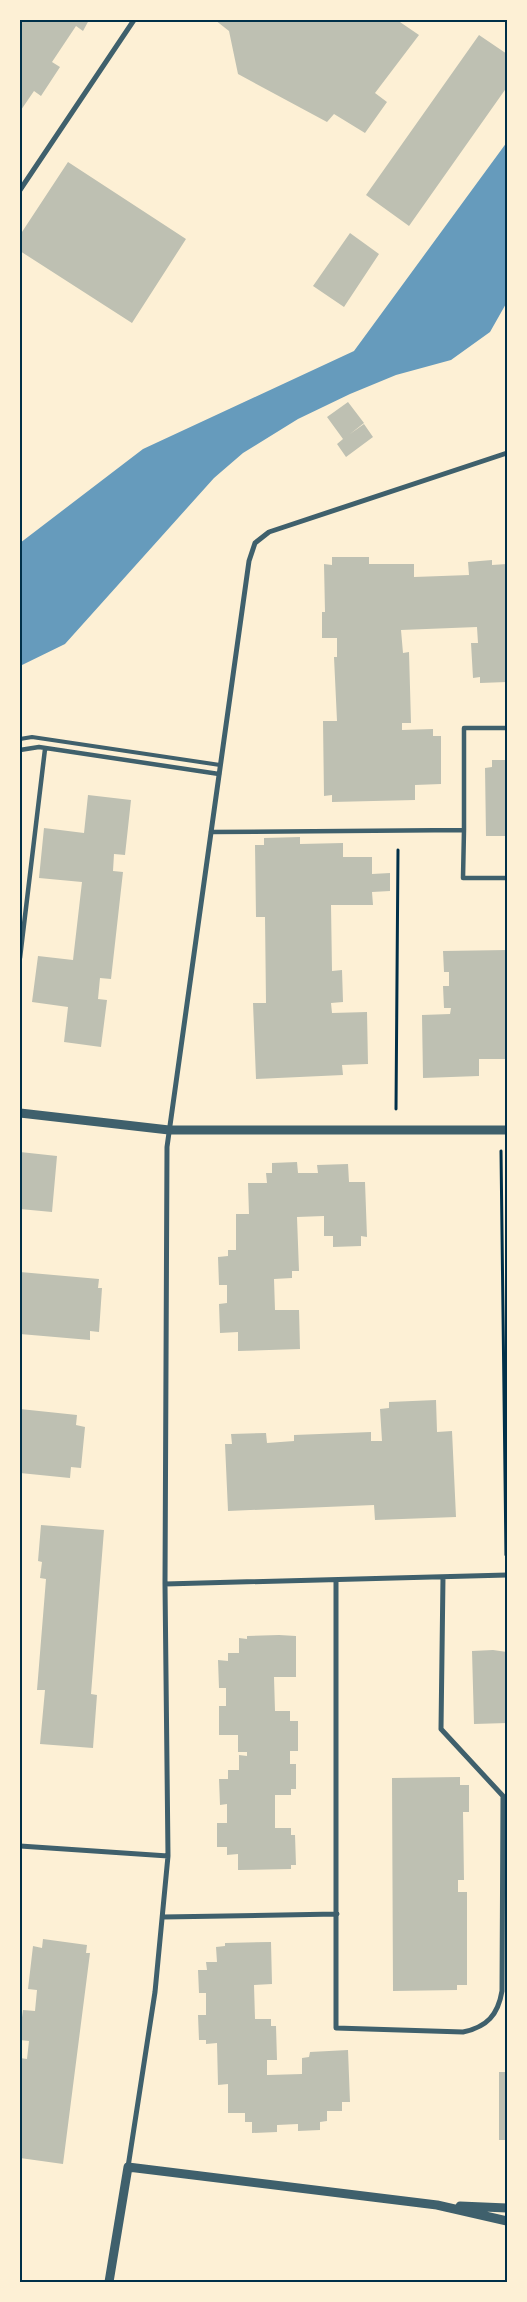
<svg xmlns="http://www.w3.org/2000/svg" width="527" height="2302" font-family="'DM Sans',sans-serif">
	<rect width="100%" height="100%" fill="#fdf0d5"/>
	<path fill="#669bbc" d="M507,142V302L490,332L451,360L396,375L350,394L298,419L243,453L214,478L65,644L20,666V543L143,449L354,351Z"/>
	<path fill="#bec0b2" d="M20,20H89L83,31L76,26L52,62L60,67L41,96L34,91L21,110Z
		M215,20H397L419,35L375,93L387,102L365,133L334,114L327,122L238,74L229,31Z
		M479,35L507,54V87L409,226L366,195Z
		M68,162L186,239L132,323L20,251V235Z
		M350,233L379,254L344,307L313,286Z
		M348,402L364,423L350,434L364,424L373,437L346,457L337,444L343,439L327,417Z
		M332,557H369V564H414V577L469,575L468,562L492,560V565L507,564V682L480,683V677L473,678L471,643H478L477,627L401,630L403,653L409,652L411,723H402V730L433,729V736H441V784L415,785V800L332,802V795L324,796L323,721H337L334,657H337V638H322V612H325L324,564L332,565Z
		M492,760H507V836H486L485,768L492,767Z
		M88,795L131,800L125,855L114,854L113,871L123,872L111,979L100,978L98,999L107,1000L101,1047L64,1042L68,1007L32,1002L38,956L73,960L82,882L39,878L44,828L84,833Z
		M300,837V844L343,843V857H372V874L390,873V891L372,892L373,905H331L332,971L342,970L343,1002L331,1003L332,1013L367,1012L368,1064L342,1065L343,1075L256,1079L253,1003H266L265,917H256L255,845H264V838Z
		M507,950V1059H479V1076L423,1078L422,1015L450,1014L451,1008H444L443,986H449V972H444L443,951Z
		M20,1152L57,1156L52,1212L20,1209Z
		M297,1162L298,1173H318L317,1165L348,1164L349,1182H365L367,1237L361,1236V1246L333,1247V1236H324V1216L297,1217L299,1271H292V1278L274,1279L275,1310H299L300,1349L238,1351V1332L220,1333L219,1304L227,1303V1285H219L218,1257L228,1256V1250H236V1214H249L248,1183H267L266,1173H272V1163Z
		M20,1272L99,1279L98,1288H102L99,1332L90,1331V1340L20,1334Z
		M436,1400L437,1432L452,1431L456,1517L375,1520L374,1505L228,1511L225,1444H232L231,1434L266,1433L267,1443L294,1441V1435L371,1432V1441H382L380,1409L389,1408V1402Z
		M20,1409L77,1415L76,1425L85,1427L81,1468L71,1467L70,1478L20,1473Z
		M41,1525L104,1530L91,1694L97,1695L93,1748L40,1744L45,1690H37L46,1579L40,1578L42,1562L38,1561Z
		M279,1635L296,1636V1677H274L275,1711H290V1721H298V1751H290V1764H296V1789H291V1795H275V1828H291V1835H295L296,1865H291V1869L238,1870V1854L227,1855V1847H217V1823H227V1804L220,1805L219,1779H228V1770H239V1755L247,1756V1752H238V1735H219V1706H226V1688H219L218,1660L228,1661V1653H239V1638L247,1639V1636Z
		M493,1650L507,1652V1723L474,1724L472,1651Z
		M460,1777V1785H469V1812H463L464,1880H458V1892H467V1985H457V1990L393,1991L392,1778Z
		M43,1939L87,1945L86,1953H90L63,2164L20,2158V2058L27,2059L29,2041L20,2040V2032L23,2010L35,2011L37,1990L28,1989L33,1946L42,1948Z
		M271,1942L272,1984L254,1985L255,2019H271V2026H276L277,2060H267V2075L302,2074V2058L309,2057L310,2052L348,2050L350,2102H342V2111H327V2121L320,2122V2130L298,2131V2124L277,2125V2132L252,2133V2122H245V2113H228V2084L218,2085L217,2043L206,2044V2040H199L198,2015H206V1993H199L198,1970H207L206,1962H217L216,1947L225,1946V1943Z
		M499,2072H507V2140H499Z"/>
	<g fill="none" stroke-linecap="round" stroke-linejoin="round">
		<path stroke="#003049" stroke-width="3" d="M396,1109L398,850
			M501,1151L506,1555"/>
		<path stroke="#3f606c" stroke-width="4" d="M20,739L32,737L220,765"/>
		<path stroke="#3f606c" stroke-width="4.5" d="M20,750L39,747L219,774
			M464,830V728H507
			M211,832L464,830L463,878H507
			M20,958L45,749"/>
		<path stroke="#3f606c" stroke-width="5" d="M20,190L134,20
			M336,1580V2028L463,2032C487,2027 498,2015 502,1991L503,1796L441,1729L443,1577
			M165,1584L507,1575
			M20,1846L168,1856
			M163,1917L337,1914
			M128,2167L155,1992L168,1856L165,1584L167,1147L249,561L255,543L269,532L507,453"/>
		<path stroke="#3f606c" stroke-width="9" d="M20,1113L169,1130H507
			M460,2206L507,2208
			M109,2282L128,2167L437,2205L507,2221"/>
	</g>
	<rect width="527" height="2302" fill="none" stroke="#fdf0d5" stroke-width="42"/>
	<rect x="21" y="21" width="485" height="2260" fill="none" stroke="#003049" stroke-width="2"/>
</svg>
